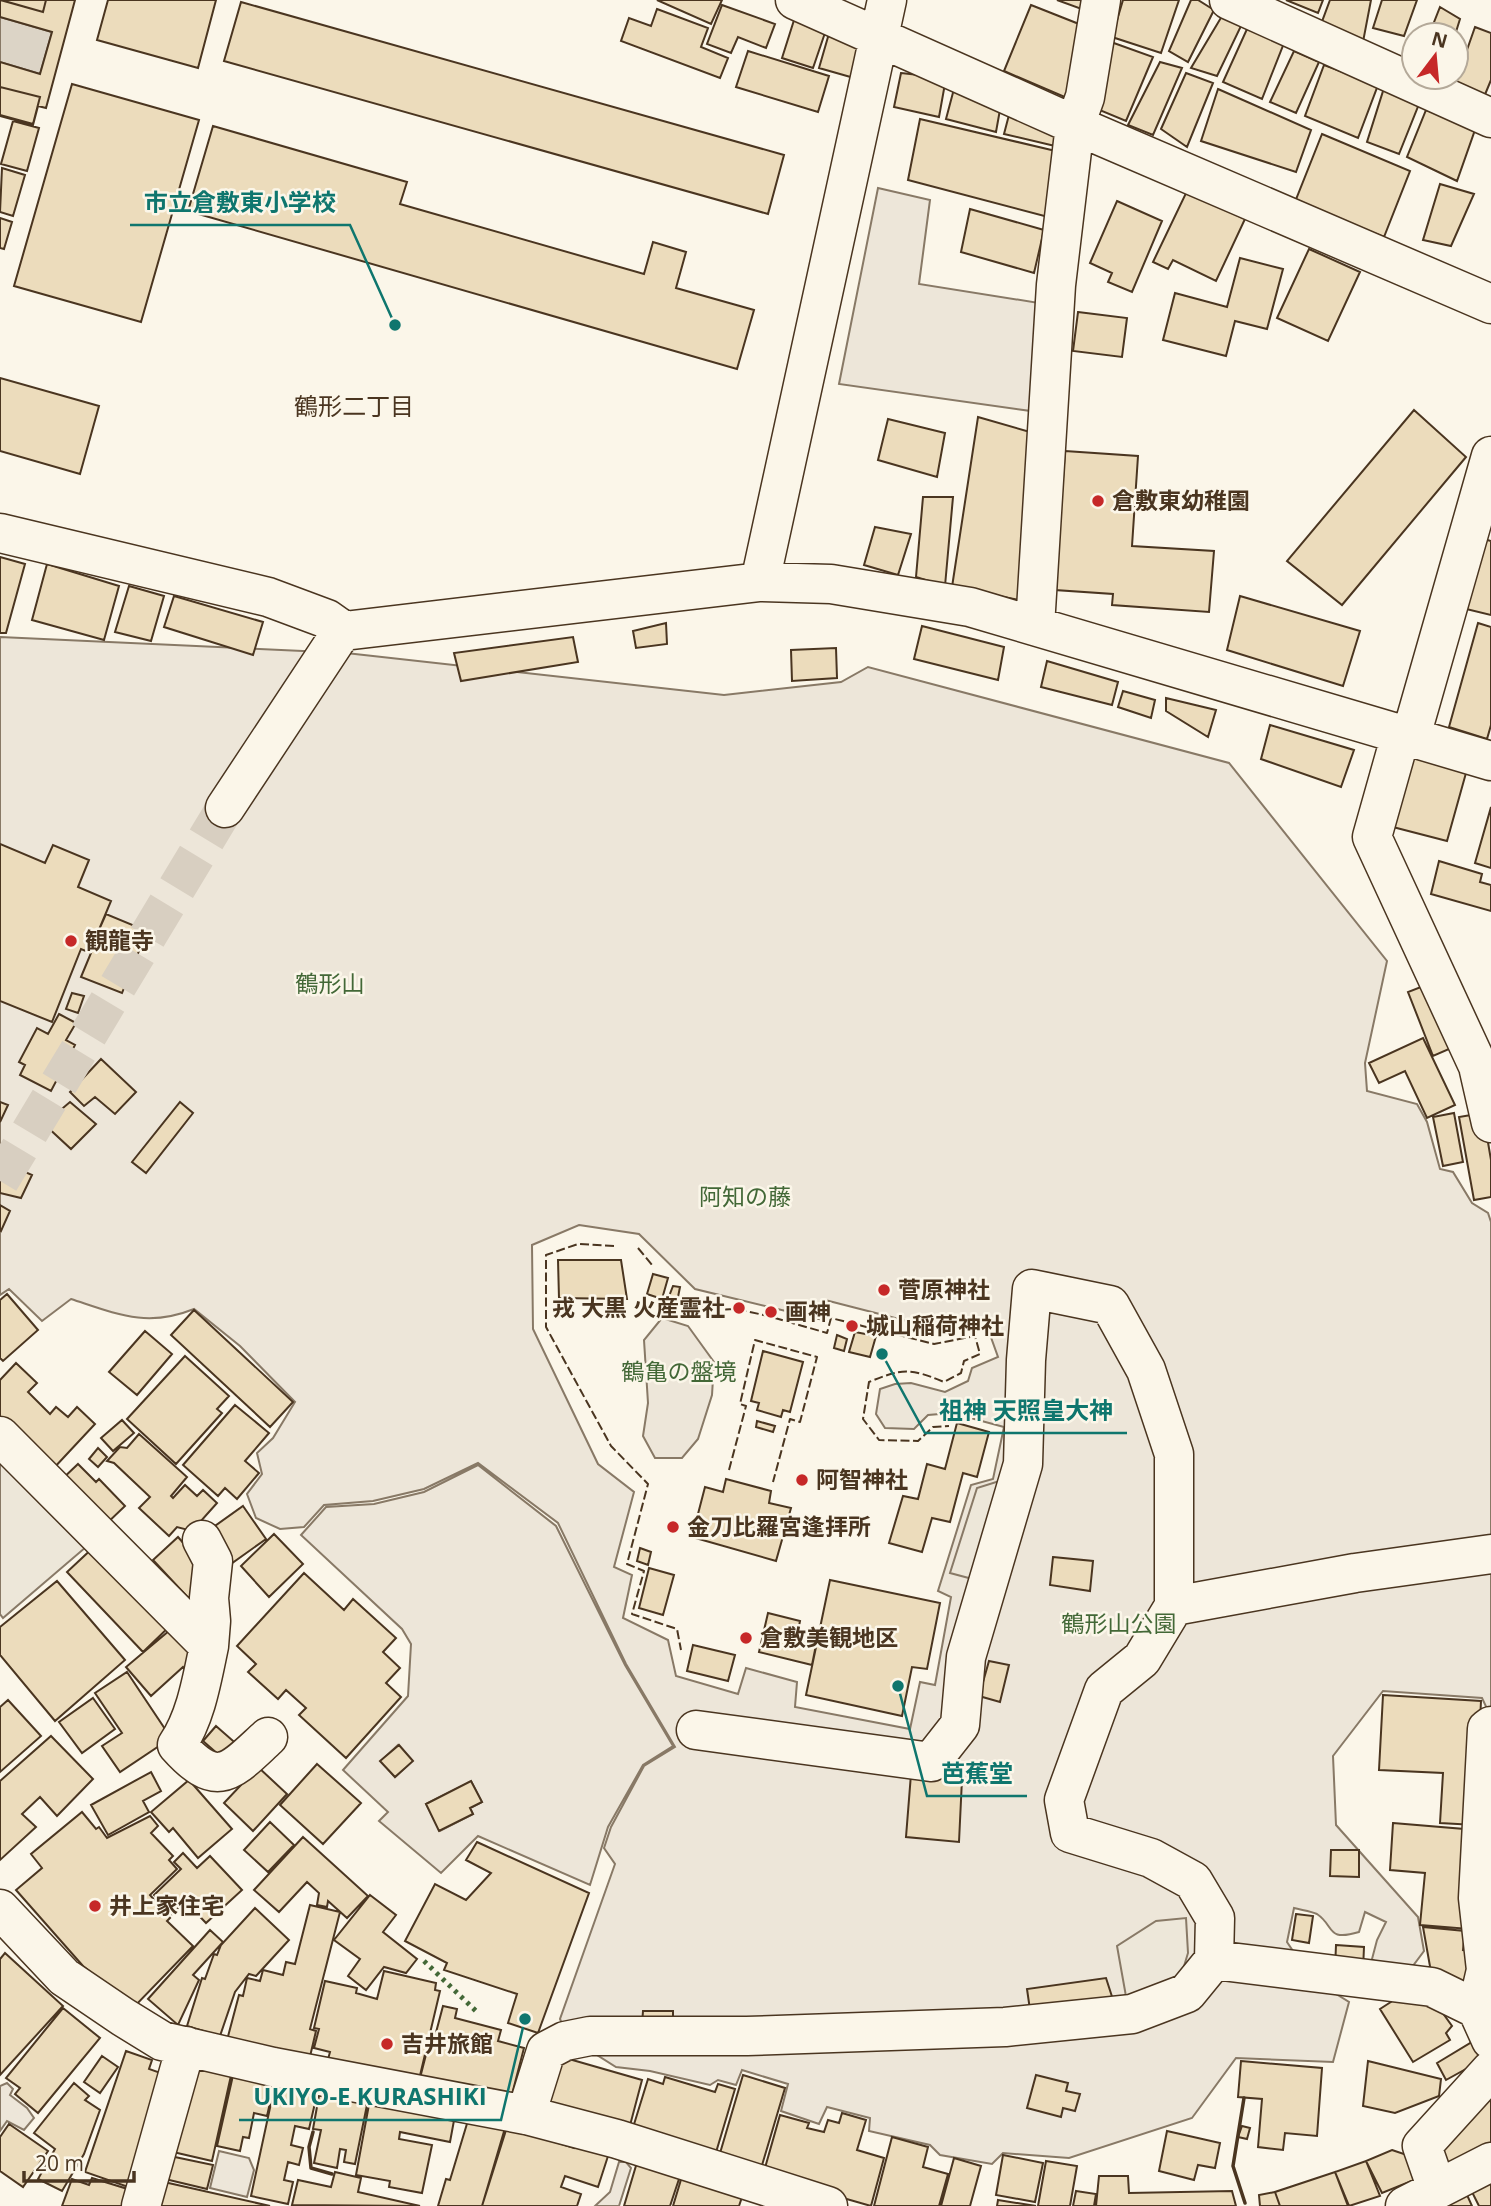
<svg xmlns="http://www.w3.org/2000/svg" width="1491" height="2206" font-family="'Open Sans','Noto Sans JP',sans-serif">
	<rect width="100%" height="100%" fill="#fbf6e9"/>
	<path fill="#ede6d9" stroke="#887966" stroke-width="2" fill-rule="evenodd" d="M878,188L930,200L919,284L1039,303L1031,411L839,384Z
		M0,637L346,653L724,695L841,682L868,667L1229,763L1387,961L1365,1063L1367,1091L1417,1104L1427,1122L1440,1169L1453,1172L1472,1203L1488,1213L1491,1222V1717L1482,1698L1383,1691L1333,1756L1336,1825L1418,1917L1424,1951L1412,1967L1388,1971L1372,1959L1377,1940L1386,1922L1365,1912L1359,1932C1326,1942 1335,1926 1317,1914C1311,1911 1301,1910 1294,1908L1287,1942L1312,1979L1349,2002L1333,2062L1236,2058L1192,2118L1069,2158L1003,2153L992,2164L940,2155L930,2145L869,2131L870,2118L827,2107L819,2124L781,2111L788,2084L742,2070L736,2085L718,2080L710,2085L650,2071L616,2067L567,2036L560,2019L615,1864L604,1848L611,1827L644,1766L675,1747L626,1664L558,1523L478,1463L424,1489L373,1501L324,1505L304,1527L280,1529L256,1518L247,1494L262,1474L257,1453L273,1438L295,1402L240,1346L194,1309C147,1328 117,1314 71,1299L42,1321L9,1289L0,1295ZM579,1225L639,1234L695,1289L819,1319L825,1300L934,1328L984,1318L998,1357L972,1368L968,1381L945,1392L911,1383L895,1384L880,1389L876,1414L885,1428L914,1429L928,1415L952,1413L1004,1427L993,1479L971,1485L938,1591L951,1597L935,1685L920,1682L910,1729L795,1707L797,1682L746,1668L738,1694L676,1676L668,1640L623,1618L632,1575L614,1567L634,1492L598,1464L533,1329L532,1245Z
		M662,1318L688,1326L714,1362L712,1395L698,1439L682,1458H655L643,1436L648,1403L644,1340Z
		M478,1465L556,1526L625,1665L673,1746L643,1765L608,1827L590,1885L478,1836L441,1873L379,1821L388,1812L343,1770L408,1696L411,1644L402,1629L301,1535L326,1507L374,1504L424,1492ZM398,1745L412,1761L395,1777L381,1761ZM471,1781L482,1802L470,1808L473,1814L440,1831L426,1804Z
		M7,2083L13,2089L10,2095L27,2108L34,2118L24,2130L7,2121L0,2131V2086Z
		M219,2151L249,2158L254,2170L247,2197L210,2188Z
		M619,2162H626L631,2168L619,2206H595L610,2192Z"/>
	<path fill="#ede7d9" stroke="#887966" stroke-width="2" d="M0,1460L86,1547L3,1618L0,1614Z
		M1009,1478L980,1581L950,1573L977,1488Z
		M1186,1918L1188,1953L1178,1986L1127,2002L1117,1946L1156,1921Z"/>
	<path fill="#dcd4c6" stroke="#887966" stroke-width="2" d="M0,17L52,32L40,74L0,62Z"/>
	<path fill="#ecdcbc" stroke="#4a3520" stroke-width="2" d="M0,0L43,12L46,0H75L46,108L38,106L33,125L0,116L33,124L40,97L0,87V62L40,74L52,32L0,17Z
		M1,0H46L43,12Z
		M108,0H216L198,68L97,40Z
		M657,0H722L711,24Z
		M1057,0H1089L1087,11Z
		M1123,0H1179L1161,53L1112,37Z
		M1191,0H1198L1214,10L1188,62L1169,51Z
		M1286,0H1323L1318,13Z
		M1330,0H1371L1363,42L1320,27Z
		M1382,0H1417L1404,36L1373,28Z
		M241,2L784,155L768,214L224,61Z
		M722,5L775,24L766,48L738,37L731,53L707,44Z
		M1031,5L1084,26L1074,101L1004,71Z
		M1440,7L1460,19L1455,35H1429Z
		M657,9L708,28L701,47L728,58L720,78L621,41L629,18L651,26Z
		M1222,16L1241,26L1217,76L1191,68Z
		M795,17L827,27L813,68L782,58Z
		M1475,27L1491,33V80L1484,97L1454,87Z
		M1247,29L1284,43L1262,99L1223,82Z
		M830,30L865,41L854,78L819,68Z
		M1111,42L1153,57L1126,121L1097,109Z
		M748,51L829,76L818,112L736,87Z
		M1294,51L1319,62L1296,113L1270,102Z
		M1160,62L1182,68L1153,135L1128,125Z
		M1324,65L1378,85L1358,138L1305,116Z
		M901,73L946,78L939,117L894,107Z
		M1186,73L1213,83L1187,147L1161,129Z
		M72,84L199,120L141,322L14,286Z
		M955,85L1001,104L996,132L946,119Z
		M0,87L40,97L33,124L0,115Z
		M1384,88L1419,104L1399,154L1367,142Z
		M1218,89L1311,130L1296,172L1201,141Z
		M1426,110L1476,127L1457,181L1407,157Z
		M1010,111L1057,129L1055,146L1004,134Z
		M920,119L1060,152L1052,218L908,180Z
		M13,121L39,128L27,171L1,164Z
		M213,126L407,182L400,204L644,274L653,242L686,252L676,288L754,310L737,369L188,211Z
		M1322,134L1410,171L1384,237L1295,202Z
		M2,168L25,175L13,216L0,212Z
		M1440,184L1474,194L1451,246L1423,240Z
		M1187,191L1245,219L1216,281L1173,260L1168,269L1153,262Z
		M1117,201L1162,221L1132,292L1108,282L1112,273L1090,263Z
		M970,209L1044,230L1034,273L961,252Z
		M0,218L12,222L4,249L0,248Z
		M1309,249L1360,272L1328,341L1277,318Z
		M1240,258L1283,269L1267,329L1235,321L1226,356L1163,340L1175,293L1227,307Z
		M1078,312L1127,318L1122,357L1073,351Z
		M0,378L99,406L80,474L0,451Z
		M1414,410L1466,457L1342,605L1287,561Z
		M978,417L1030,432L1024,601L952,587Z
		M888,419L945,433L937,477L878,460Z
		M1065,451L1138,456L1132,546L1214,551L1209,612L1112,605L1113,594L1055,590Z
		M923,497H953L945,586L916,577Z
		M875,527L911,534L898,575L864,565Z
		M1480,538L1491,541V615L1458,607Z
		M0,557L25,564L6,633H0Z
		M47,564L119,586L104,640L32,620Z
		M129,586L164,596L151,641L115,632Z
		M174,596L263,622L253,655L164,627Z
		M1240,596L1360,631L1343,686L1227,650Z
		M666,623L667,644L636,648L633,631Z
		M1478,623L1491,627V725L1487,739L1449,727Z
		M922,626L1004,647L998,680L914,659Z
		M573,637L578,662L461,681L454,653Z
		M836,648L837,678L792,681L791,650Z
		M1047,661L1118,682L1112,705L1041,687Z
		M1123,691L1155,700L1151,718L1118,707Z
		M1166,698L1216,710L1208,737L1166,711Z
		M1270,725L1354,750L1341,787L1261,759Z
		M1411,757L1466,773L1447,841L1389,826Z
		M1491,807V868L1475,863Z
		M0,844L45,863L53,845L89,860L78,887L111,901L98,932L106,914L147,931L122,993L81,977L91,953L81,949L52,1022L0,1001Z
		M1439,861L1482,874L1480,882L1491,885V911L1431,894Z
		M1431,983L1456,1046L1433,1056L1408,992Z
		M72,993L84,996L78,1013L66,1009Z
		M59,1014L76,1023L66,1040L75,1045L51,1091L20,1075L25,1065L19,1062L37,1028L48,1034Z
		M1423,1038L1455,1105L1427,1118L1405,1071L1379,1083L1369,1063Z
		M101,1059L136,1092L115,1114L95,1097L84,1106L70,1092Z
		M0,1102L8,1105L0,1122Z
		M70,1102L96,1124L71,1149L44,1124Z
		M180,1102L193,1113L146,1173L132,1162Z
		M1454,1113L1463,1162L1443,1166L1433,1117Z
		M1483,1113L1491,1160V1197L1474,1200L1459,1117Z
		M0,1161L32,1175L21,1198L0,1193Z
		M0,1205L10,1211L1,1231L0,1230Z
		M558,1260H621L627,1299L559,1298Z
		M653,1274L668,1278L662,1299L647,1294Z
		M673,1286L680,1287L677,1302L668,1299Z
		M7,1294L38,1330L3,1361L0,1358V1300Z
		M194,1310L293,1402L270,1427L171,1335Z
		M145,1331L172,1354L137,1395L109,1372Z
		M855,1332L876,1336L870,1357L849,1352Z
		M837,1335L847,1339L844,1351L834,1348Z
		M763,1351L803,1362L790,1412L783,1410L781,1417L757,1410L759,1403L751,1401Z
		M185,1356L229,1396L217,1409L222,1413L176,1464L127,1419Z
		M16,1363L37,1383L28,1392L50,1414L56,1407L68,1417L77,1407L95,1424L52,1470L0,1421V1380Z
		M235,1405L269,1433L245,1461L259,1473L237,1499L225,1488L218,1496L183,1465Z
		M122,1420L134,1433L113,1451L101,1438Z
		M757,1421L775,1426L773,1432L756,1427Z
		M957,1423L989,1432L977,1477L963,1473L950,1522L932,1518L922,1552L889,1543L903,1496L918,1499L927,1464L945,1469Z
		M139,1434L187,1477L171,1496L173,1498L185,1485L197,1496L203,1490L217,1503L192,1531L177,1527L169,1536L139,1508L150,1497L114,1463L107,1461L120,1447L127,1448Z
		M98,1448L107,1457L98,1467L89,1459Z
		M78,1464L96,1482L99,1479L125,1506L103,1527L59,1482Z
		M726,1479L771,1491L769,1503L791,1508L776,1561L692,1537L705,1487L723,1492Z
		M243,1506L266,1539L228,1566L205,1533Z
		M274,1534L303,1564L269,1597L241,1566Z
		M178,1537L207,1570L194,1604L153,1560Z
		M96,1545L172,1624L143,1652L67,1572Z
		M640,1548L651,1552L648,1565L637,1561Z
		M1053,1557L1093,1561L1090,1591L1050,1585Z
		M649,1568L674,1575L663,1615L639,1608Z
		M304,1573L344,1610L353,1599L396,1638L383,1652L400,1668L386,1683L401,1697L346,1758L299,1715L306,1708L286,1690L278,1699L248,1672L256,1664L237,1646Z
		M830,1580L940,1603L927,1669L912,1667L902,1716L806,1695Z
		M57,1581L125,1660L55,1721L0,1655V1627Z
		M768,1613L800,1621L796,1641L816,1645L812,1665L759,1652Z
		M176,1625L197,1649L190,1675L183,1667L151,1696L126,1667Z
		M693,1645L735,1655L728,1681L687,1671Z
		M989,1661L1009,1665L1000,1702L979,1696Z
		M127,1672L171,1738L120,1772L102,1746L122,1733L95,1693Z
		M1383,1695L1481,1701L1475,1825L1440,1823L1443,1773L1379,1770Z
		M93,1698L115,1729L82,1753L59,1722Z
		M8,1700L41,1736L0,1772V1707Z
		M216,1726L240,1747L227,1762L203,1741Z
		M51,1736L93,1779L57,1816L40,1797L22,1814L36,1827L0,1860V1781Z
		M399,1745L413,1761L395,1777L380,1761Z
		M317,1764L361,1803L323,1844L280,1805Z
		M258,1767L287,1794L253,1831L224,1803Z
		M151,1772L161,1791L143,1801L149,1812L108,1835L91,1805Z
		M911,1774L962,1779L959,1842L906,1837Z
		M189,1780L232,1829L198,1858L173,1828L169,1832L151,1812Z
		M471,1781L482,1802L470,1808L473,1814L439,1831L426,1804Z
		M82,1812L96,1829L99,1827L107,1838L150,1816L158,1826L151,1833L173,1856L169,1860L177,1869L150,1895L170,1918L167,1921L193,1946L134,2007L83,1966L16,1890L42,1868L31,1854Z
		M270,1822L294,1845L268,1872L244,1850Z
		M1393,1823L1476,1830L1469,1929L1420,1925L1425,1873L1390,1870Z
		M303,1837L368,1896L347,1918L328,1901L327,1907L317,1905L319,1893L307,1882L279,1912L254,1890Z
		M477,1842L589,1893L538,2033L508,2023L517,1994L444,1970L447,1963L405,1941L435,1884L466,1900L491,1873L466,1860Z
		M1331,1850H1359V1877L1330,1876Z
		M183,1853L197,1868L210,1856L242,1890L206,1923L185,1901L172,1914L154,1895L181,1869L174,1862Z
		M370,1895L396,1915L383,1932L417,1959L406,1973L384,1967L366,1990L348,1976L360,1959L334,1940Z
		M310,1905L340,1912L310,2029L316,2031L308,2065L226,2044L239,1995L243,1996L247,1978L260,1981L263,1970L283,1975L286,1962L295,1964Z
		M255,1908L289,1940L256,1976L249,1974L235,1992L220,2036L187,2026L202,1978L205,1979L214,1954L217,1955L221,1945Z
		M1296,1914L1313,1916L1309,1943L1292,1940Z
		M1423,1927L1465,1931L1463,1950L1472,1951L1470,1983L1431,1972Z
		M210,1930L223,1942L193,1975L199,1980L178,2025L148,1999Z
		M1336,1945L1364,1947L1363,1970L1335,1969Z
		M5,1953L63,2006L0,2075V1959Z
		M384,1971L436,1983L435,1990L440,1991L418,2084L327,2063L330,2052L314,2048L319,2029L314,2028L325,1981L357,1988L356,1993L377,1999Z
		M1106,1978L1115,2006L1031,2017L1027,1989Z
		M1408,1991L1429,1994L1452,2026L1446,2033L1450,2040L1413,2062L1380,2009Z
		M443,2006L457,2009L455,2018L501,2030L498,2041L524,2048L510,2102L420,2078L430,2039L434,2040Z
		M63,2008L100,2038L38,2113L15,2094L20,2088L6,2078Z
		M643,2011H673V2025H642Z
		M1472,2042L1482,2060L1446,2080L1437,2063Z
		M126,2051L152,2060L149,2069L172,2077L134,2189L85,2172Z
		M102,2056L118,2067L100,2093L84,2082Z
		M562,2057L642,2080L628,2133L547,2111Z
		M1241,2061L1322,2068L1317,2136L1285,2133L1283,2150L1258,2147L1262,2099L1238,2097Z
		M1368,2061L1441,2079L1439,2096L1395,2113L1363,2106Z
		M211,2066L232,2071L212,2161L173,2152L192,2070Z
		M234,2071L275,2081L267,2116L254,2113L249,2138L243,2137L240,2151L217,2146Z
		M743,2075L785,2088L760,2172L718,2160Z
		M1036,2075L1068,2083L1066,2091L1080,2094L1075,2111L1063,2108L1061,2117L1027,2108Z
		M665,2077L715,2092L718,2084L735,2089L714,2159L631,2134L648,2079L663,2084Z
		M276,2080L318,2090L309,2129L295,2126L291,2145L303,2148L299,2165L288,2162L284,2180L293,2182L288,2204L251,2196Z
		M74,2083L89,2096L85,2100L100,2110L84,2154L62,2191L38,2179L55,2149L34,2133Z
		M320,2090L368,2100L355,2164L344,2162L346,2150L340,2149L337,2168L314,2163L321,2130L313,2129Z
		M370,2099L455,2115L450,2142L400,2132L399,2139L432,2145L422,2193L389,2187L390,2181L356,2175Z
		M1491,2099V2148L1452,2176L1428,2144Z
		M842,2113L866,2120L857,2150L884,2158L871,2206L763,2175L780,2115L809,2123L807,2128L824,2132L828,2120L839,2123Z
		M469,2117L505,2128L482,2206H438L446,2179L450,2180Z
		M9,2124L48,2151L23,2187L0,2171V2137Z
		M1242,2126L1250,2128L1247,2139L1238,2137Z
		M507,2127L574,2148L575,2142L609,2153L598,2187L565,2176L561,2187L581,2194L577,2206H482Z
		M1167,2131L1220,2143L1215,2168L1198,2165L1194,2180L1159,2171Z
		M892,2137L928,2147L923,2167L948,2174L939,2206H874Z
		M1392,2150L1407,2155L1419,2178L1382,2193L1366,2161Z
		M1003,2155L1043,2163L1035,2202L996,2195Z
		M170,2156L213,2165L207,2189L165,2179Z
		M954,2158L981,2166L970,2206H941Z
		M638,2159L681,2173L670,2206H624Z
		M1046,2161L1077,2166L1070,2206H1038Z
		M1366,2161L1380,2196L1349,2206L1335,2172Z
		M335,2172L361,2178L358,2192L420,2206L292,2205L298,2180L331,2187Z
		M1335,2172L1348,2206H1280L1275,2192Z
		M683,2173L742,2197L739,2206H673Z
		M1099,2176H1128L1129,2193L1232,2191L1236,2206H1096Z
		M1491,2177V2206H1479L1470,2188Z
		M92,2178L134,2191L129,2206H62L72,2179L89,2185Z
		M164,2182L270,2206H157Z
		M1463,2186L1472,2206H1422Z
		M1076,2191L1096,2194L1094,2206H1073Z
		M1275,2192L1280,2206H1260L1259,2195Z
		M998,2200L1036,2206H997Z"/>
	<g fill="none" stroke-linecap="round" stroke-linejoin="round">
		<path stroke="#d8cfc1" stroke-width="38" stroke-dasharray="38 19" stroke-linecap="butt" d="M0,1181L225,808"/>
		<defs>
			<path id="minor" d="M795,0L1075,125L1491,304
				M1229,0L1491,118
				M0,533L268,597L327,619L344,631
				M760,582L887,0
				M1035,626L1056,285L1075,125L1085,97L1101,0
				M1401,734L1372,837L1478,1066L1491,1123
				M1411,736L1491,456
				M225,808L336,640L344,631L760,582L831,584L970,607L1491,761
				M0,1436L209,1646C202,1679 196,1717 177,1745C218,1791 231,1771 268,1737
				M202,1540L213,1561L209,1598L211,1621L209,1646
				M1174,1606L1355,1573L1491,1554
				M0,1909L64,1977L123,2017L162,2041L273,2067L526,2115L617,2139L828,2206
				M1214,1960L1432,1987L1477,2009L1491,2040
				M1477,2009L1486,1970L1478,1898L1487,1729L1491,1726
				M526,2115L546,2051L565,2041L590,2036H747L1005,2027L1132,2014L1187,1993L1214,1960L1215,1918L1193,1881L1151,1858L1070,1833L1064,1800L1104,1690L1142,1659L1174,1606V1454L1146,1370L1110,1305L1032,1289L1026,1360L1023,1464L966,1657L960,1725L931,1762L696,1730
				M1437,2189L1422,2146L1491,2070
				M141,2206L186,2046
				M1405,2206L1491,2162"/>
		</defs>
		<use href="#minor" stroke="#4a3520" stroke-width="41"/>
		<use href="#minor" stroke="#fbf6e9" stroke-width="38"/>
		<path stroke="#436837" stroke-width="5" stroke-dasharray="3.5 5" stroke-linecap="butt" d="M424,1961L477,2012"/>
		<path stroke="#4a3520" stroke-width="2" stroke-dasharray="9 3.5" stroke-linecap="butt" d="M614,1246L578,1244L546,1255V1327L611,1446L648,1484L627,1564L644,1571L632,1614L677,1629L681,1650
			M638,1248L653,1266
			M689,1302L713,1310L737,1309L768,1316L827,1333L831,1318L934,1344L975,1336L980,1354L964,1361L961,1373L944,1382C910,1368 903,1368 869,1382L863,1419L879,1440L918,1441L933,1427L949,1426
			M729,1470L746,1406L740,1404L755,1340L817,1357L800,1422L790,1419L773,1482"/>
		<path stroke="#4a3520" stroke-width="3.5" d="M1244,2098L1233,2166L1245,2203
			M313,2132L309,2147L311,2168L332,2174"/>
	</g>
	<g fill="#c62828" stroke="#fbf6e9" stroke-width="2.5">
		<circle cx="1098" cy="501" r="7"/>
		<circle cx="71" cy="941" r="7"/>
		<circle cx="884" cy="1290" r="7"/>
		<circle cx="739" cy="1308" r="7"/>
		<circle cx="771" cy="1312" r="7"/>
		<circle cx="852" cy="1326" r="7"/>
		<circle cx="802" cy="1480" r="7"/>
		<circle cx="673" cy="1527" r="7"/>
		<circle cx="746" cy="1638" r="7"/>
		<circle cx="95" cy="1906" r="7"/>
		<circle cx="387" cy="2044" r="7"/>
	</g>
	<g text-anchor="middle" stroke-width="5" stroke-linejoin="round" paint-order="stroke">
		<g font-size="23" font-weight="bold" fill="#4a3520" stroke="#fbf6e9" text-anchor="start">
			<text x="1112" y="509">倉敷東幼稚園</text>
			<text x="85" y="949">観龍寺</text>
			<text x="898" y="1298">菅原神社</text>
			<text x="725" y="1316" text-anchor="end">戎 大黒 火産霊社</text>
			<text x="785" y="1320">画神</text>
			<text x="866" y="1334">城山稲荷神社</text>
			<text x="816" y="1488">阿智神社</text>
			<text x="687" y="1535">金刀比羅宮逢拝所</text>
			<text x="760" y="1646">倉敷美観地区</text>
			<text x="109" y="1914">井上家住宅</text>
			<text x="401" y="2052">吉井旅館</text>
		</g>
		<g font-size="23" fill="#436837" stroke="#fbf6e9">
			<text x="330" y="992">鶴形山</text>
			<text x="745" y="1205">阿知の藤</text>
			<text x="679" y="1380">鶴亀の盤境</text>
			<text x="1119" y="1632">鶴形山公園</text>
		</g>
		<g font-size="24" fill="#4a3520" stroke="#fbf6e9">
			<text x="354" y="415">鶴形二丁目</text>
		</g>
	</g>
	<path fill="none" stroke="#0f766e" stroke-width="2.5" d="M395 325L350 225H130M882 1354L925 1433H1127M898 1686L927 1796H1027M525 2019L501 2120H239"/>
	<g fill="#0f766e" stroke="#fbf6e9" stroke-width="2.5">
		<circle cx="395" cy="325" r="7"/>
		<circle cx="882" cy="1354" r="7"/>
		<circle cx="898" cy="1686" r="7"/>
		<circle cx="525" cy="2019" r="7"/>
	</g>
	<g font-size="24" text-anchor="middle" font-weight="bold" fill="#0f766e" stroke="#fbf6e9" stroke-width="5" stroke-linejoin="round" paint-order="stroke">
		<text x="240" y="211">市立倉敷東小学校</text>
		<text x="1026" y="1419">祖神 天照皇大神</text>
		<text x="977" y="1782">芭蕉堂</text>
		<text x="370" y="2105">UKIYO-E KURASHIKI</text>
	</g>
	<g transform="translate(1435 56) rotate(16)"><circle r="33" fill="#fbf6e9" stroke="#b4a999" stroke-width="2"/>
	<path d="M0-5L12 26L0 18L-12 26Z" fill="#c62828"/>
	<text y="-10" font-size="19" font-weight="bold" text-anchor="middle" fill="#4a3520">N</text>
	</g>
	<path d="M24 2171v10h110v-10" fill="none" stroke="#4a3520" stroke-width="3.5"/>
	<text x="35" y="2171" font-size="21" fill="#4a3520" stroke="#fbf6e9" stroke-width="5" paint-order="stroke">20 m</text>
</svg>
